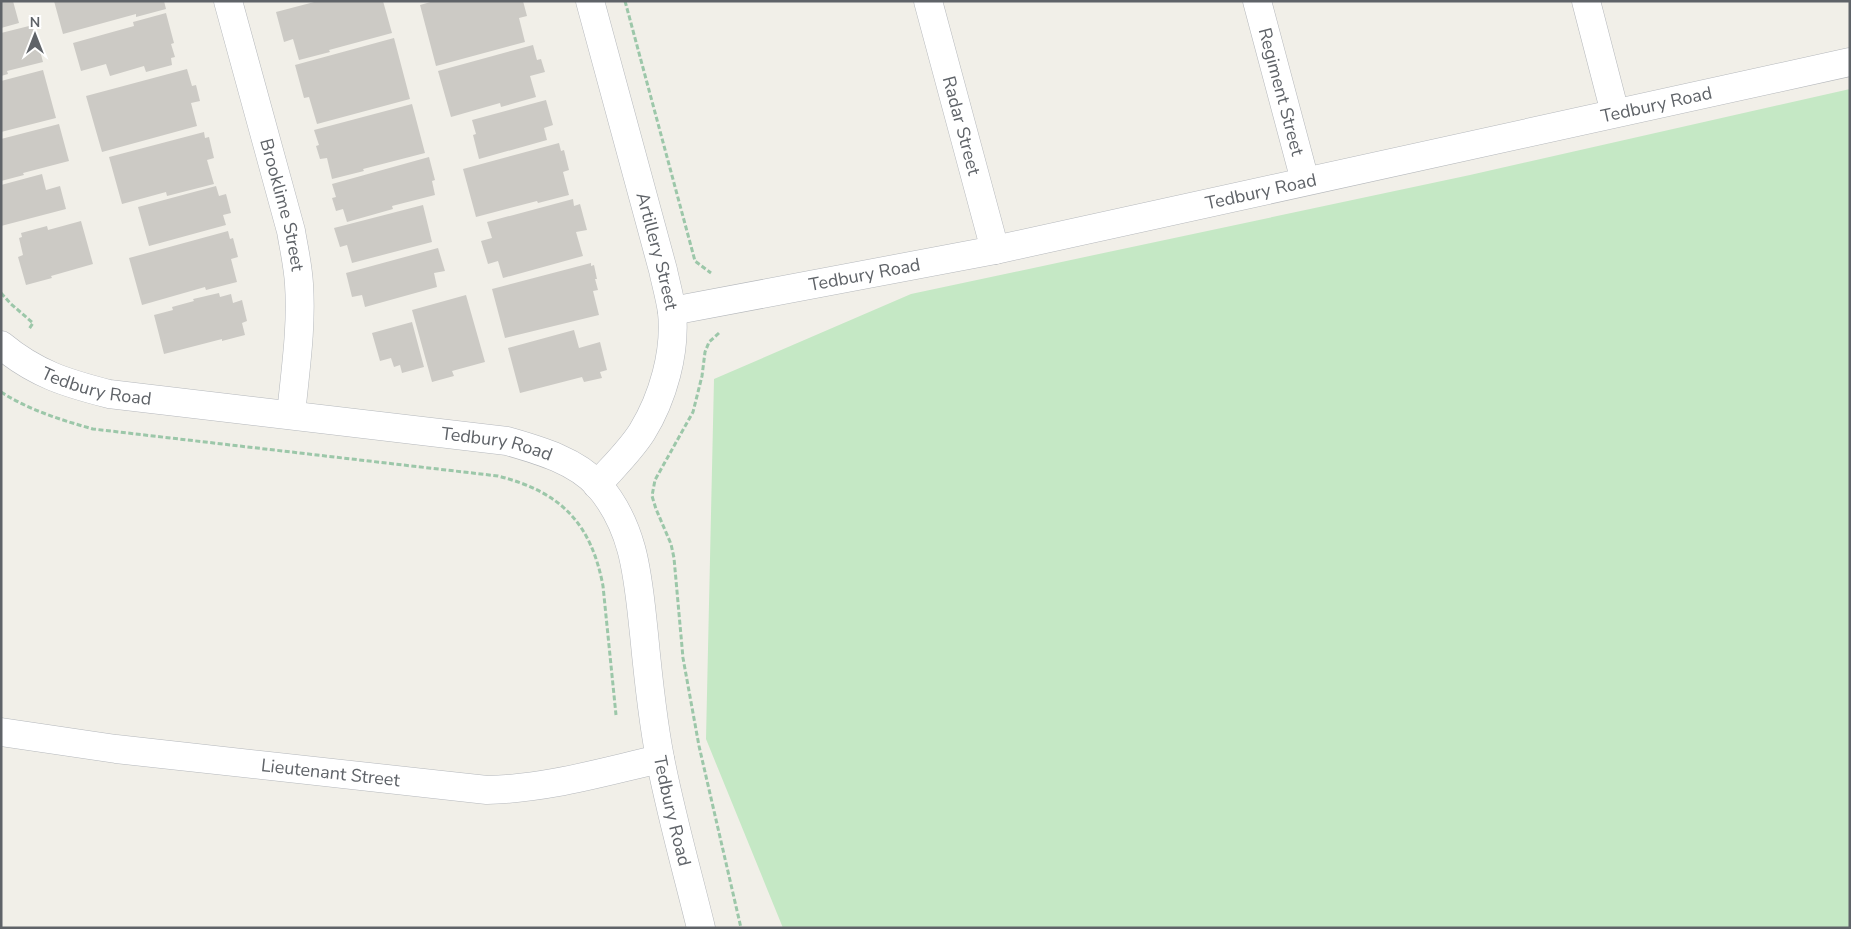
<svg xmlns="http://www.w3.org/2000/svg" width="1851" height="929" font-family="'Nunito Sans',sans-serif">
	<rect width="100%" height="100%" fill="#f1efe8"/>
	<path fill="#c5e8c5" d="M1850,89V928H783L706,739L714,379L911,294L1470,175Z"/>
	<path fill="#cccac5" d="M1,1H13L19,23L1,28Z
		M54,1H164L166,9L136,17V14L63,34Z
		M318,1H383L392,33L329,50L330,52L299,60L293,39L284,42L276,12Z
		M434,1H523L527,16L519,18L525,42L436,66L420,5Z
		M166,13L174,43L171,44L175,57L171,58L172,65L146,72L144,66L110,76L106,64L81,71L73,43L134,26L133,22Z
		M33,25L43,62L7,71L8,74L1,76V33Z
		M394,38L410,99L317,124L309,97L304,98L295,65Z
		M533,45L537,60L541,59L545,72L530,76L536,97L501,107L500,103L451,117L438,71Z
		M187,69L192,86L196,85L200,101L191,103L197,126L102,152L86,96Z
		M43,70L56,118L1,132V81Z
		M546,100L553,125L544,128L547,140L479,159L473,135L476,134L472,120Z
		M412,104L425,153L363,169L364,171L332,179L327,158L320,159L316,146L319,145L314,130Z
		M59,124L69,161L23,173L24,175L1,181V139Z
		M204,132L205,138L209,137L214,158L207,160L214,184L167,196L166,192L122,204L109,157Z
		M559,143L561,151L564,150L569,170L563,172L569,195L538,203L537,201L476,217L463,169Z
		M429,157L435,180L432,181L435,195L392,206L393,209L347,222L343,209L336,211L332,198L336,197L332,184Z
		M42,174L46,190L60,186L66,209L1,226V185Z
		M216,186L219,196L226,194L231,213L223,215L226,225L149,246L138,207Z
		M573,199L574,206L580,204L587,230L576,232L583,256L503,278L498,261L488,264L481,241L492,238L487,222Z
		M423,205L432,242L352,263L347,245L340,247L334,228Z
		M81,221L93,264L51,276L52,278L26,285L18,257L23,255L19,238L22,237L21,233L47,226L48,230Z
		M228,231L230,239L233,238L238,257L231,259L237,282L206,290L205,287L142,305L129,258Z
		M438,248L445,271L434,273L437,287L365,307L362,295L352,297L346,273Z
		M591,263V266L594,265L597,279H595L598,290L593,291L599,315L505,338L492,289Z
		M219,293L220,297L231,294L233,303L242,300L247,321L242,323L245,335L222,341V339L164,354L154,315L173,310L172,307L194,301L193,299Z
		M466,295L485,362L452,371L454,376L432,382L412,310Z
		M412,322L424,367L402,373L400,365L394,367L391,358L380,361L372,333Z
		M574,330L579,348L600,342L607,370L600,372L602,378L584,382L582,377L520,393L508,348Z"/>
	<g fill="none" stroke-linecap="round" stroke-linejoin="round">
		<defs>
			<g id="minor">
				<path id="s1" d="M228,1L291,231C294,249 298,266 299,284C302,328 295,372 291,415"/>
				<path id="s2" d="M590,1L663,270C666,284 670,298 672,312C676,352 663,398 642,432C630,451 612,468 597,485"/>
				<path id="s3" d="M928,1L995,250"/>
				<path id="s4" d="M1257,1L1305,181"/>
				<path d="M1586,1L1615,113"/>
				<path id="s5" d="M672,311L995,250L1850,62"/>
				<path id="s6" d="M1,345C36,374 66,383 109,394L507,441C538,450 575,460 598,485C636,529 638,580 644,634C648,676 652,717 660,758C671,815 687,871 701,928"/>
				<path id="s7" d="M1,732L116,749L487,790C546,789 602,772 660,759"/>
			</g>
		</defs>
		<use href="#minor" stroke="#b5b8bc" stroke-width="29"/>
		<path stroke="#9cc7a9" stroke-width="3" stroke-dasharray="5 2.5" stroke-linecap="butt" d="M625,1L695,261L711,273
			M1,293L11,304L33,323L29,329
			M719,333L709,342L705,352L702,376L693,412L655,480L652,496L656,509L671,544L674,558L683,658L699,746L741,928
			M1,392C29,410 61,420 93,429L498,476C561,492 591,523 603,586L616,715"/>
		<use href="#minor" stroke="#fff" stroke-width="28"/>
	</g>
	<g text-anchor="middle" stroke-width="4" stroke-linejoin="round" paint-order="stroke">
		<g font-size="18" fill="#5f6368" stroke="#fff">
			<text dy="6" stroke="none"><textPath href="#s4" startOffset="94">Regiment Street</textPath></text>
			<text dy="6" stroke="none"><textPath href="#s5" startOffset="1006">Tedbury Road</textPath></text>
			<text dy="6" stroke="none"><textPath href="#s3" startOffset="129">Radar Street</textPath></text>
			<text dy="6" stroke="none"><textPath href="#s5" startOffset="601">Tedbury Road</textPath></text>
			<text dy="6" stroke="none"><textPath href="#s1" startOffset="211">Brooklime Street</textPath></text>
			<text dy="6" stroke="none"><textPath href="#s2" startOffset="259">Artillery Street</textPath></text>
			<text dy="6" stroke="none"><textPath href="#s5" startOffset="196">Tedbury Road</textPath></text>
			<text dy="6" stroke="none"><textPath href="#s6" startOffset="106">Tedbury Road</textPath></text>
			<text dy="6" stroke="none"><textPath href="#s6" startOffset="511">Tedbury Road</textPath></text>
			<text dy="6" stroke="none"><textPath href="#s7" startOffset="332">Lieutenant Street</textPath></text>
			<text dy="6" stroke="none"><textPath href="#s6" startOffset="961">Tedbury Road</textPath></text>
		</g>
	</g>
	<rect width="1851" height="929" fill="none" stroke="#5f6368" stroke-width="5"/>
	<g transform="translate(35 35)" stroke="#ffffff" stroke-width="4" paint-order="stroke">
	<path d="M0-4L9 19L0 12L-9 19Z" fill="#5f6368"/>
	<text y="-8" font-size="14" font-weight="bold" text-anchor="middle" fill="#5f6368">N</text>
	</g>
</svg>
